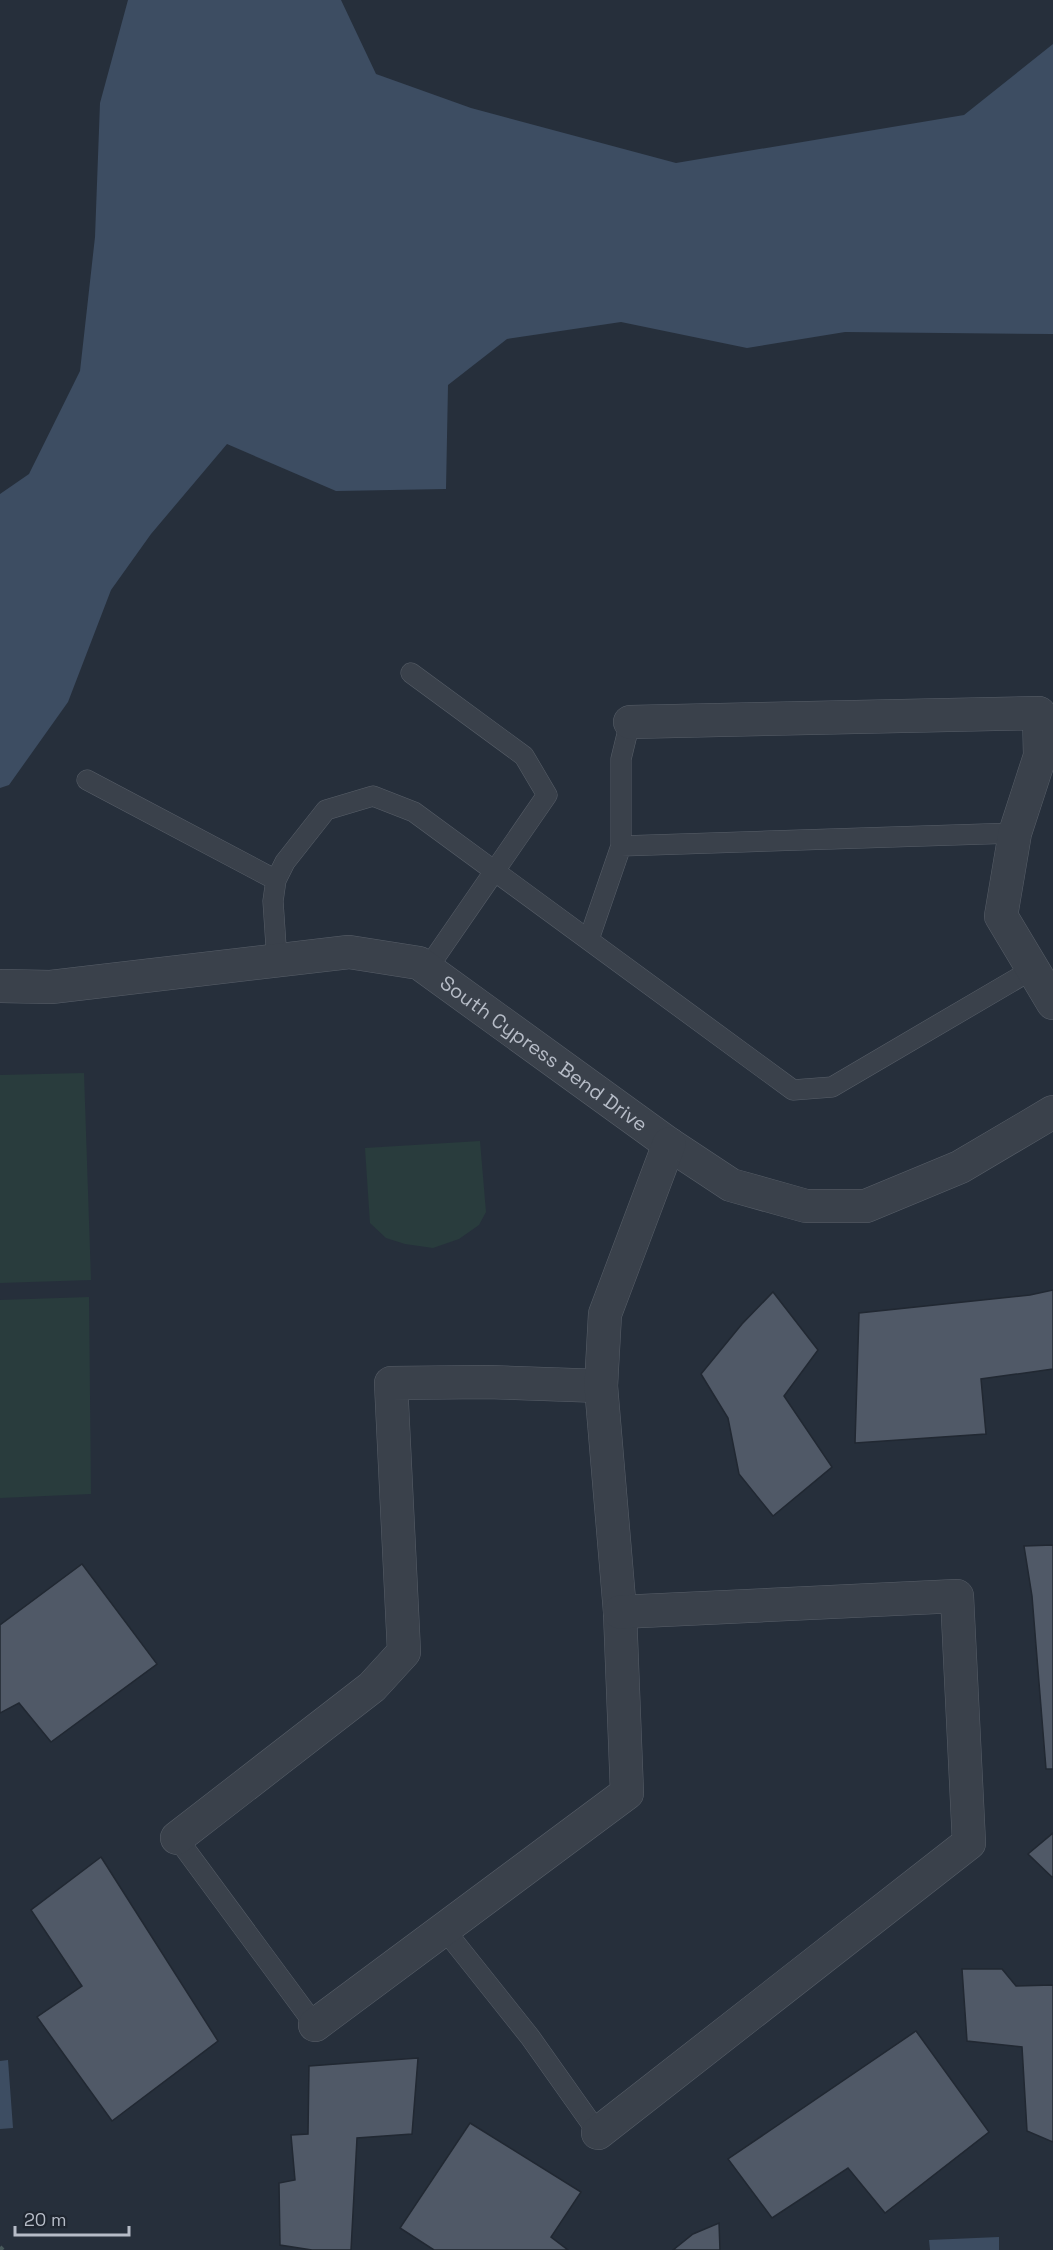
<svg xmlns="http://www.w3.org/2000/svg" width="1053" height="2250" font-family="'Space Grotesk',sans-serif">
	<rect width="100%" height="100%" fill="#262f3b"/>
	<path fill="#293c3d" d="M84,1073L91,1280L0,1283V1075Z
		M480,1141L486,1212L479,1225L459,1239L433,1248L405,1244L386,1238L370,1223L365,1148Z
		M89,1297L91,1494L0,1498V1300Z"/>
	<path fill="#3d4d62" d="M128,0H341L376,74L471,108L676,163L964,115L1053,44V334L845,332L747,348L621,322L507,339L448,385L446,489L336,491L227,444L151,534L111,590L68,702L9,785L0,788V494L29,474L80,371L95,237L100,103Z
		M8,2060L13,2128L0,2129V2061Z
		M999,2237V2250H930L929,2240Z"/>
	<path fill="#505967" stroke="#212832" stroke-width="1.5" d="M1053,1290V1369L981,1379L986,1434L855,1443L859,1313L1030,1295Z
		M773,1292L818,1350L784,1396L832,1467L773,1516L739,1474L728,1418L701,1374L742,1324Z
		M1053,1545V1769H1046L1032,1596L1024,1546Z
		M82,1564L157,1664L51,1742L19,1703L0,1713V1625Z
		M1053,1833V1878L1028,1854Z
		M101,1857L218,2041L112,2121L37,2017L82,1986L31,1910Z
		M962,1969H1002L1016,1986L1053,1985V2142L1027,2131L1022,2047L967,2041Z
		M916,2031L989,2132L885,2213L848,2168L772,2218L728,2159Z
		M418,2058L412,2134L357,2138L351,2250H312L280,2245L279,2183L295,2180L291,2135L308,2134L309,2066Z
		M470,2123L581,2192L551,2237L568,2250H434L400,2228Z
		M719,2223L720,2250H673L693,2234Z"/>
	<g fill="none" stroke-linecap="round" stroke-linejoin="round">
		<defs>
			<path id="lane" d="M411,673L524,756L547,795L427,969
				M87,780L276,880
				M621,846L1015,833
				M589,939L621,846V759L630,722
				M277,961L273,901L276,880L285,862L326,810L373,796L414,812L793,1090L832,1087L1033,969
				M177,1838L315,2025
				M444,1929L530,2037L598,2133"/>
			<g id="street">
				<path d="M630,722L1039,713L1040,756L1015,833L1001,916L1053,1003"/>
				<path id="s1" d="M0,986L51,987L349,952L419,963L669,1144L731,1185L806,1206H866L960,1167L1053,1112"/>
				<path d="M177,1838L372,1687L404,1652L391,1383L487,1382L601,1386"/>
				<path d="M315,2025L627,1793L620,1612L601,1386L605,1314L669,1144"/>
				<path d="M598,2133L969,1843L957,1596L620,1612"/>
			</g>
		</defs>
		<use href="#lane" stroke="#585f69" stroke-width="21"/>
		<use href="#street" stroke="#585f69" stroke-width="34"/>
		<path stroke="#48595b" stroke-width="4" stroke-dasharray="4.5 4.5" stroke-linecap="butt" d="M0,2247L3,2250"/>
		<use href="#lane" stroke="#3a414b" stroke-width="20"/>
		<use href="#street" stroke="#3a414b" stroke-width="33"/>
	</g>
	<g text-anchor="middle" stroke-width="5" stroke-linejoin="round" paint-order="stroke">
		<g font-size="20" fill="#b6bcc7" stroke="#1f2630">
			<text dy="7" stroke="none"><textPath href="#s1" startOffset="576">South Cypress Bend Drive</textPath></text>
		</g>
	</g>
	<path d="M15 2226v9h114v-9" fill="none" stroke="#b6bcc7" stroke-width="3"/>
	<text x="24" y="2226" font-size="18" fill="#b6bcc7" stroke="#1f2630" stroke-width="4.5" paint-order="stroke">20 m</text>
</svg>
